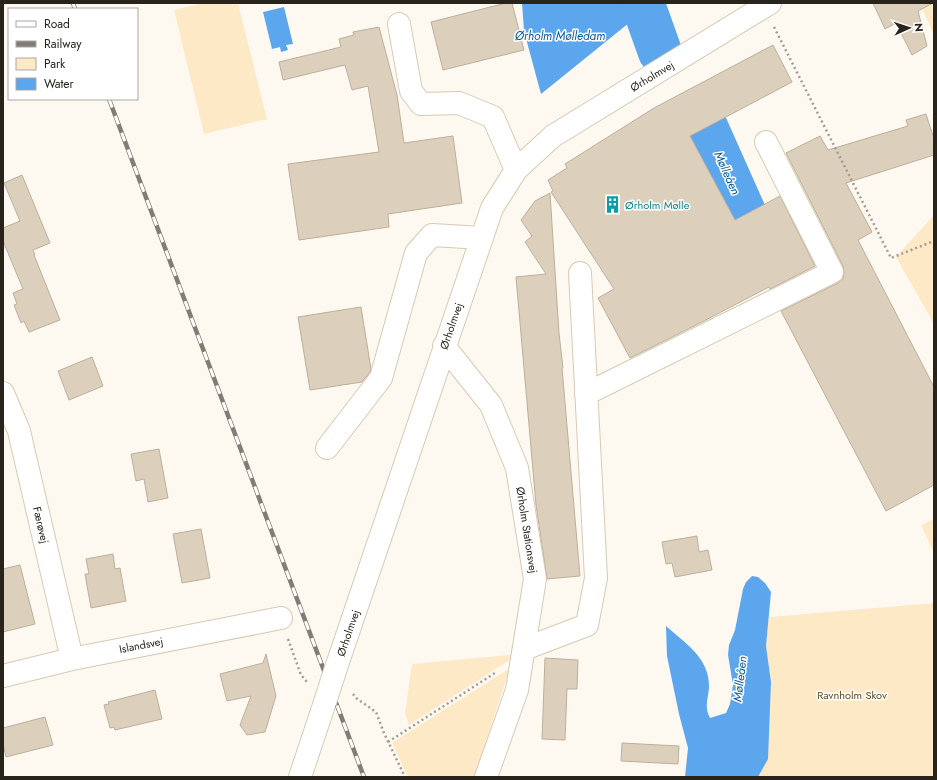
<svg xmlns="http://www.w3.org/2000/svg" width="937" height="780" font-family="Jost,sans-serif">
	<rect width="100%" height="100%" fill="#fef9f0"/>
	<path fill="#fde9c6" d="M204,3H238L267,119L204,134L174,10Z
		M920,3H934V35Z
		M934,215V324L896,257Z
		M934,519V553L921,525Z
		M934,603V777H758L761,773L771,682L766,646L769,617Z
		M510,655L511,659L409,725L405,713L412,664Z
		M510,668L474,777H408L392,743Z"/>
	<path fill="#5ca6ee" d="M522,3H660L645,10L541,94L524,31Z
		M284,7L293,44L286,45L288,50L281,52L280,47L272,49L263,12Z
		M752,576L758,577L765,583L771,592L766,646L771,682L768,759L758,777H685L688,748L679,714L667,656L666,626C686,644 710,658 709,688C708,699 704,707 710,718L726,713L730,704L733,685L728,655L729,645L735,630L743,589L746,582Z"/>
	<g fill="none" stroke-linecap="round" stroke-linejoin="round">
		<path stroke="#5ca6ee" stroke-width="44" d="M645,10L660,52
			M706,127L747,219"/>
	</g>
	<path fill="#dccfbb" stroke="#bcb09c" d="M506,3H512L524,50L443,70L431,22Z
		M873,3H933L918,11L927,46L912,55L896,23L885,29Z
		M379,27L397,95L404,143L453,136L462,203L388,214L389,227L299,240L288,164L379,152L368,86L352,90L345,65L283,80L279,62L341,47L339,39L354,35L353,32Z
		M773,45L792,82L690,136L735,220L780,196L815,266L770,289L769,287L702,322L630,358L598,298L614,289L551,192L553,191L548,180L567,168L565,164L654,108Z
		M926,114L934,139V155L846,183L872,232L858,240L934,387V485L886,511L781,311L838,283L843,279L844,272L843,266L786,153L820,136L828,150L908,126L906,120Z
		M22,175L50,243L33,250L35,255H34L60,320L29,332L24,321L21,323L14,305L17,304L13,293L23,289L3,241V228L20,221L4,183Z
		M550,193L559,333L563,368H562L580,576L547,579L536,505L516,277L546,274L525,242L532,236L521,220L535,201Z
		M361,307L371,369L370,372L362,382L310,390L298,317Z
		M92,357L103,386L69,400L58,371Z
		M159,449L168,498L148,502L144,479L136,481L131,454Z
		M201,529L210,578L182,583L173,534Z
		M697,536L699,552L708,550L712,570L675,577L672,563L666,564L662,542Z
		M113,554L115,569L120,568L126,601L91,608L85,574H89L86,559Z
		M20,565L35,624L3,632V569Z
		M266,654L276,696L265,732L247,735L240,725L251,696L227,701L220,674L263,663Z
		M545,658L578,660L577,689H567L565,740L542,739Z
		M155,690L162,719L115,730L114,727L110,728L104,705L109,704L108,702Z
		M45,717L53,745L6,757L3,744V728Z
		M622,743L679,746L678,764L621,761Z"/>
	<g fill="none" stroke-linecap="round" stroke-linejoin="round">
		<defs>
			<path id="minor" d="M399,24L411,91L421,104L459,103L493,117L516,170
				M444,346L491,405L517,468L535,579L517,690L486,777
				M3,393L19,431L72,659
				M586,394L832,272L766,142
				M327,448L381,378L416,253L432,235L482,238
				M524,649L587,625L596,578L580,273
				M336,668L492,208L516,170L553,136L770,3
				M3,676L72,659L281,618
				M300,777L325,702"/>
		</defs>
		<use href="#minor" stroke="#d6cab5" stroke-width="24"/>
		<path stroke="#a19c94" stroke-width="2.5" stroke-dasharray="2 3" stroke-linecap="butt" d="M774,27L891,258L934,241
			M288,639L301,675L307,682
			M353,694L356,698L376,712L384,733L405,777
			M388,742L495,673"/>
		<use href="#minor" stroke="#fff" stroke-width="22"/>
		<defs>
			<path id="rail" d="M73,3L75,9
				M109,99L364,777"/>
		</defs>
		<use href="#rail" stroke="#817c74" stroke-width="4.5"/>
		<use href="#rail" stroke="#fff" stroke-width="3" stroke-dasharray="9" stroke-linecap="butt"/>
		<defs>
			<path id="minor-bridge" d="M325,702L336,668"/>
		</defs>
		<use href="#minor-bridge" stroke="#d6cab5" stroke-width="24" stroke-linecap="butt"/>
		<use href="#minor-bridge" stroke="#fff" stroke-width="22"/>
	</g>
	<defs>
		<symbol id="building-bare" viewBox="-9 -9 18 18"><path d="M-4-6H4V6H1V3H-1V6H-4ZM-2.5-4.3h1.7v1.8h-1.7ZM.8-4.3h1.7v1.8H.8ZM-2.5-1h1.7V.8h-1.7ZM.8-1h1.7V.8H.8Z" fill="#0f9aa8" stroke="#fff" stroke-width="2.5" paint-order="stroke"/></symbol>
	</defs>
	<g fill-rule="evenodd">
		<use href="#building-bare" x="600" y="192" width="25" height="25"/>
	</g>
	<g text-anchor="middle" stroke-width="3" stroke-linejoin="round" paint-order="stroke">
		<g font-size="11" fill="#28231b" stroke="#fff">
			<text transform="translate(652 76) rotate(-31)" y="4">Ørholmvej</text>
			<text transform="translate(451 326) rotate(-71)" y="4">Ørholmvej</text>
			<text transform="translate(41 525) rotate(77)" y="4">Færøvej</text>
			<text transform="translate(527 530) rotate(81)" y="4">Ørholm Stationsvej</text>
			<text transform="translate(348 633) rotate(-71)" y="4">Ørholmvej</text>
			<text transform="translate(141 645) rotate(-11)" y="4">Islandsvej</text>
		</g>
		<g font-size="11" fill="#0d838f" stroke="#fff" text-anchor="start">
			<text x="625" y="209">Ørholm Mølle</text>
		</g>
		<g font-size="11" fill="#604a22" stroke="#fff">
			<text x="852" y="699">Ravnholm Skov</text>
		</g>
		<g font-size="12" font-style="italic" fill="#005999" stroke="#fff">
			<text x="560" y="40">Ørholm Mølledam</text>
			<text transform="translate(727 173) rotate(66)" y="4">Mølleåen</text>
			<text transform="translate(740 679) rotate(-83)" y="4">Mølleåen</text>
		</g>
	</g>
	<rect width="937" height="780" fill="none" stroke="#28231b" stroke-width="8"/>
	<rect x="8" y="8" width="130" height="92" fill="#ffffff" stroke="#a9a7a4"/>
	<rect x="16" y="21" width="20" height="6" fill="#ffffff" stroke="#a9a7a4"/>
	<text x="44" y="28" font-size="12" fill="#28231b">Road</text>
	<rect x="16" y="41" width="20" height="6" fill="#817c74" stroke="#a9a7a4"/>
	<text x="44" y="48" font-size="12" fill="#28231b">Railway</text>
	<rect x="16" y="58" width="20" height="12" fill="#fde9c6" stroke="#a9a7a4"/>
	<text x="44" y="68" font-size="12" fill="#28231b">Park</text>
	<rect x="16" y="78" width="20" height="12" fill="#5ca6ee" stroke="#a9a7a4"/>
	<text x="44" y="88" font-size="12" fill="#28231b">Water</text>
	<g transform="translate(909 28) rotate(87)" stroke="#ffffff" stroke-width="3" paint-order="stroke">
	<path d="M0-3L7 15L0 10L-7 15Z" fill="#28231b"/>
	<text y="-6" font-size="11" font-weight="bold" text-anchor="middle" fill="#28231b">N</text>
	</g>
</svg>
